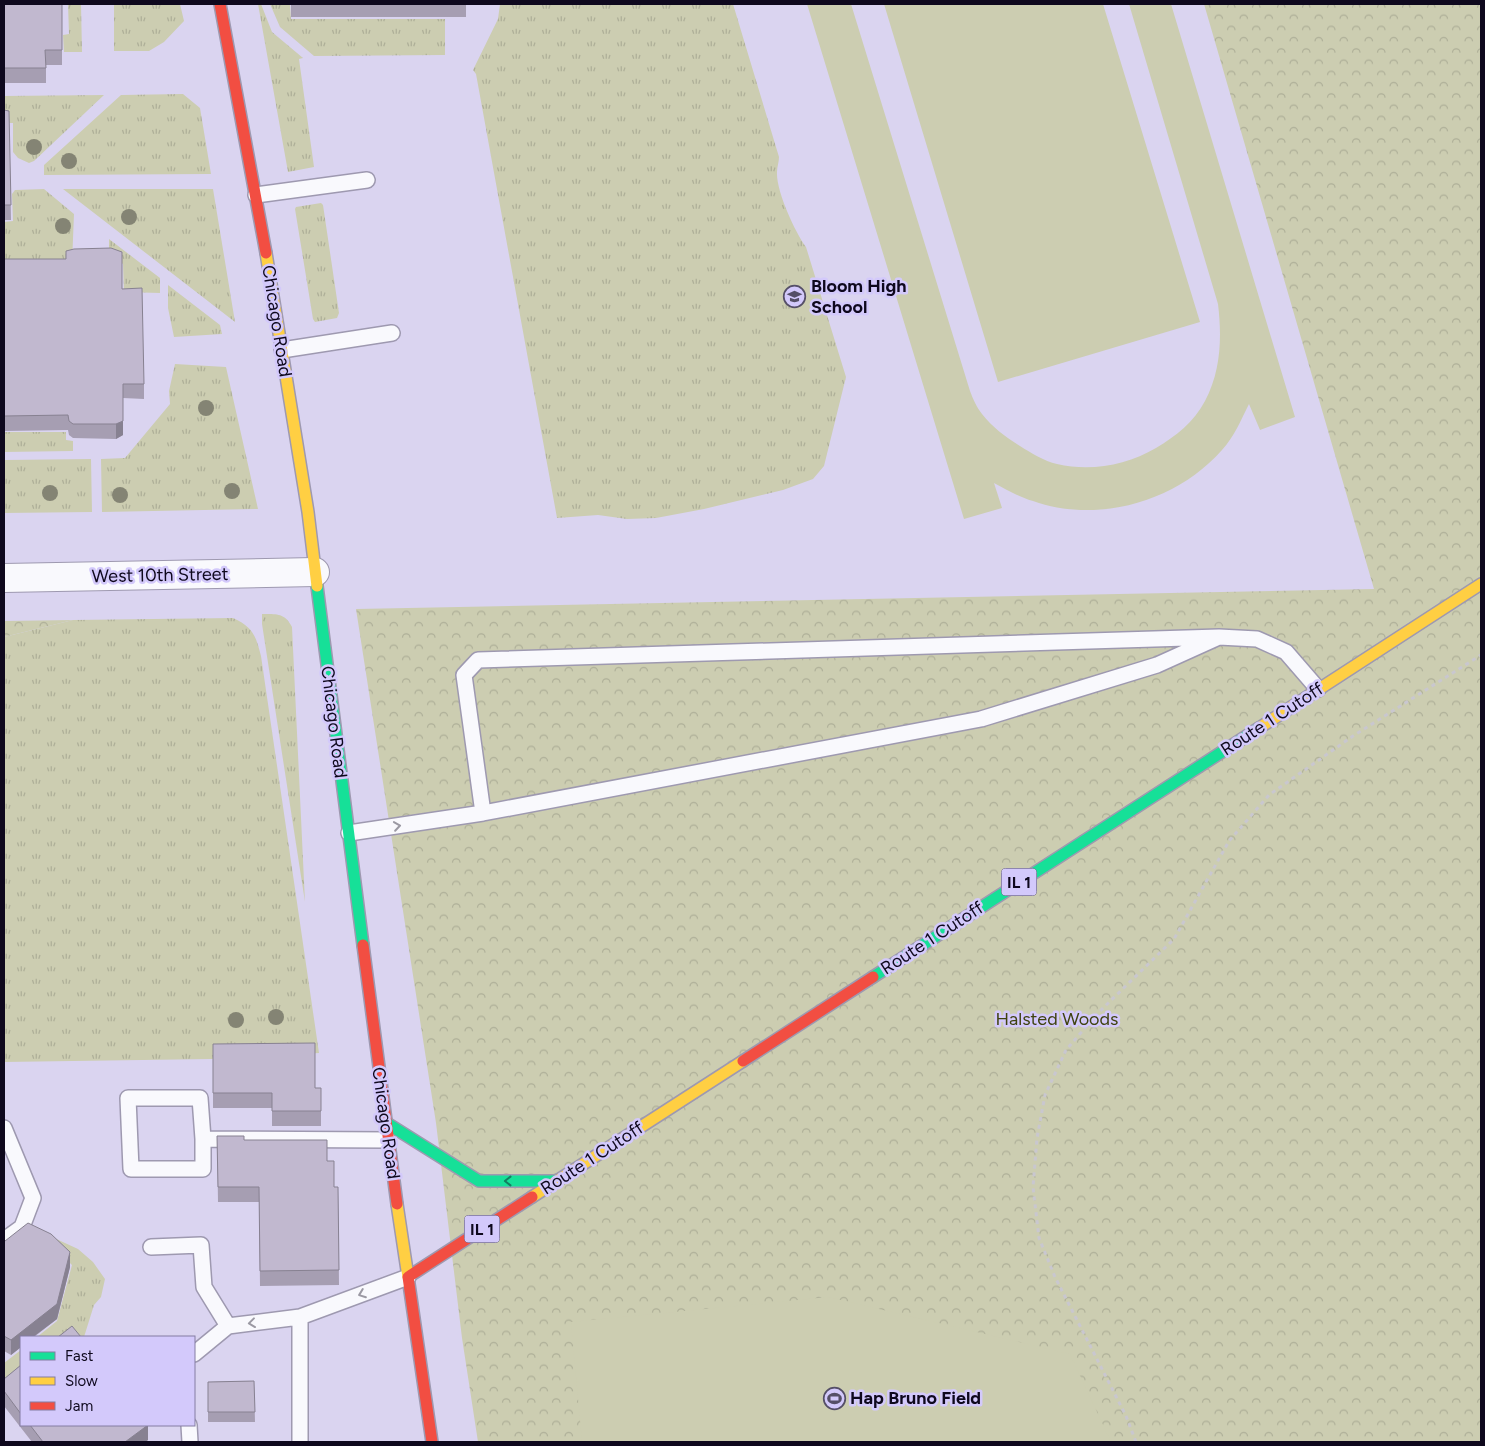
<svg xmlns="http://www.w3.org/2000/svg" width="1485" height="1446" font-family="Figtree,sans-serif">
	<defs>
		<pattern id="grass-tufts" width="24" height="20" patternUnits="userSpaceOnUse" patternTransform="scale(1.25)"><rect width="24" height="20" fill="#cccdb1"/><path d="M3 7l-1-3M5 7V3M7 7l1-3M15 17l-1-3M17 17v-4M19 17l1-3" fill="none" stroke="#aeaf98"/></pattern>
		<pattern id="forest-crowns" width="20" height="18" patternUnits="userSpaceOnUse" patternTransform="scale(1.25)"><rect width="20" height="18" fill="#cccdb1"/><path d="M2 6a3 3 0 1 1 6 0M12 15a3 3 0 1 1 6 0" fill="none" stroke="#aeaf98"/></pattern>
	</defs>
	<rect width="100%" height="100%" fill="#dad4f0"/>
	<path fill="url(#grass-tufts)" d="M68,4H81L82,52H64L63,35L69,34Z
		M114,4H180L184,21L164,42L149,51H114Z
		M258,4H261L272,32L303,58L299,59L314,167L288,172Z
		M270,4H290L291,19H445V55L314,56L280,27Z
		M500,4H733L779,157C779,162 777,167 777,172C776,191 795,232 806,247L846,377L824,466L813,479L783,490L704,509L656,518L627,519L598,515L557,518L476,74L473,70L498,19Z
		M183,94L200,108L211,174L44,175V165L121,95Z
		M104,95L34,161L29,163L18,158L13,152V123H4V96Z
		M44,189L74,214L72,264L4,273V222L13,221L12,194L15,190Z
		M63,189H213L235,322Z
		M321,203L323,205L339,313L337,318L315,322L313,319L295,209L296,207Z
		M109,239L160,278V293L124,292L123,264L116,259V250L109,249Z
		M168,285L220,325L222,334L174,337L168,308Z
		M175,364L226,367L258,509L102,512L101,459L125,458L170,404L169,391Z
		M4,432H66V440L73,441V451L4,452Z
		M91,459L92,512L4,513V460Z
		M262,614C277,614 285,613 292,627L305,902L262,624Z
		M233,618C253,627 256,636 261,656L319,1053L212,1059L4,1062V637L73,620Z
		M52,1237L78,1249L93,1262L105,1279L101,1297L94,1305L84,1337H37L57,1321L72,1265L53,1247Z
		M21,1350V1378L4,1392V1363Z"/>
	<path fill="url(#forest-crowns)" d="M1204,4H1481V1442H478L462,1338L436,1123L356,609L1374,589Z
		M73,620L4,637V621Z"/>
	<path fill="#cccdb1" d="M807,4H851L970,391C973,399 977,408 982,414C993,428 1006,437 1020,446C1031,453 1044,461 1057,464C1091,472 1127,465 1156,448C1176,436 1194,422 1205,401C1221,371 1222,337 1218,304L1129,4H1171L1295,417L1260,430L1249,404C1241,420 1234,437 1222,450C1176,502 1098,524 1033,501C1019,497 1007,490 994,483L1002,508L964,519Z
		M884,4H1103L1200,322L998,382Z
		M828,1297L1070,1354L1111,1442H582L571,1322Z"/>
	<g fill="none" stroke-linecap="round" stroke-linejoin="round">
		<defs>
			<path id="lane" d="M256,195L367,180
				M282,350L392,333
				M1219,637L1257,639L1286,652L1318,689
				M349,833L483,813L981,719L1157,665L1219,637L478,660L464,675L483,813
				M4,1128L33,1198L22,1227L4,1240
				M203,1139L200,1098H128L131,1169H203V1139L388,1140
				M151,1247L201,1245L204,1287L228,1326
				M194,1354L228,1326L300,1317L408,1277
				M189,1425L190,1442
				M300,1442V1317"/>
			<path id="street" d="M4,578L315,572"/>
			<path id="fast" d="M317,586L363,945
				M873,977L1259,728
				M385,1122L479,1181H556"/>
			<path id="slow" d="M266,253L308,512L317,586
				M1259,728L1481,584
				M532,1197L743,1061
				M397,1204L408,1277"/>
			<path id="jam" d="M220,4L266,253
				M363,945L397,1204
				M743,1061L873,977
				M432,1442L408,1277L532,1197"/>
		</defs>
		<use href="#lane" stroke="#9e99b0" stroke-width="18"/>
		<use href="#street" stroke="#9e99b0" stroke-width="30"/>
		<use href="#fast" stroke="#9e99b0" stroke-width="14"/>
		<use href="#slow" stroke="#9e99b0" stroke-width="14"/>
		<use href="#jam" stroke="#9e99b0" stroke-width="14"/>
		<path stroke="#c9c7cf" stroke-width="3" stroke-dasharray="4 4" stroke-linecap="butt" d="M1136,1442L1126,1416L1055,1277L1039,1238L1033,1187L1037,1138L1045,1095L1066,1050L1098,1013L1174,939L1229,841L1269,795L1353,736L1481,655"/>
		<use href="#lane" stroke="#f9f9fd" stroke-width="15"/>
		<use href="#street" stroke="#f9f9fd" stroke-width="28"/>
		<use href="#fast" stroke="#16e098" stroke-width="11"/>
		<use href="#slow" stroke="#ffcf43" stroke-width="11"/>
		<use href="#jam" stroke="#f24e42" stroke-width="11"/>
	</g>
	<g fill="#848474">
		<circle cx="34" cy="147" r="8"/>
		<circle cx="69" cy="161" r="8"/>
		<circle cx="129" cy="217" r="8"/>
		<circle cx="63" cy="226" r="8"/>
		<circle cx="206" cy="408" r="8"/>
		<circle cx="232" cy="491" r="8"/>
		<circle cx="50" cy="493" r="8"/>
		<circle cx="120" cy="495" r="8"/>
		<circle cx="276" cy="1017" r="8"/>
		<circle cx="236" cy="1020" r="8"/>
	</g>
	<path fill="#a69eb2" d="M4,4H62V65H46V83H4Z
		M291,4H466V17H291Z
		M4,110L9,111L11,220H4Z
		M4,259L122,289L144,384V399L123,398V435L116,439L73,438L69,435L68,430L4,431Z
		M213,1044L315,1088H321V1126H272V1108H213Z
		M217,1136L244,1140L327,1161L334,1187H338L339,1285L260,1286L259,1202H218Z
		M4,1240L5,1241L70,1267L57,1319L11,1355L4,1351Z
		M21,1365V1425H148V1440L145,1442H32L4,1406V1379Z
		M254,1381L255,1422H208V1382Z"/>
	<path fill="#878191" d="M123,421V435L116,439V424Z
		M70,1252V1267L57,1319L33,1337H21V1347L11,1355V1340Z
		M148,1425V1440L145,1442H125Z"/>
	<path fill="#c1b8cf" stroke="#878191" d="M4,4H62V50H45L46,68H4Z
		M4,110L9,111L11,205H4Z
		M111,248L122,252V289L142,288L144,384H123V421L116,424H73L69,421L68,415L4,416V259H66V251L74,249Z
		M315,1043V1088H321V1111H272V1093H213V1044Z
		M217,1136H244V1140H327V1161H334V1187H338L339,1270L260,1271L259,1187H218Z
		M28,1223L51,1234L70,1252L57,1304L11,1340L4,1336V1240L5,1241Z
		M72,1326L81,1337H58Z
		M21,1365V1414L4,1391V1379Z
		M254,1381L255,1412H208V1382Z
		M30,1425H148L125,1442H43Z"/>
	<defs><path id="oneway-chevron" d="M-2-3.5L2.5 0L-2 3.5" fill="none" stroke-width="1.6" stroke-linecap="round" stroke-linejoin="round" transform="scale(1.25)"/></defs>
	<g stroke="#9b99a3">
		<use href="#oneway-chevron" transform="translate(397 826) rotate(-8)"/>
		<use href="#oneway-chevron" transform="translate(362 1294) rotate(159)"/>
		<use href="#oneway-chevron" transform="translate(252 1323) rotate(173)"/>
	</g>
	<use stroke="#127f61" href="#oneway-chevron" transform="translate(508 1181) rotate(180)"/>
	<defs>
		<symbol id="school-ring" viewBox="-11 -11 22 22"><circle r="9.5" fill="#d3c9fb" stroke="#554f67" stroke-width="1.5"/><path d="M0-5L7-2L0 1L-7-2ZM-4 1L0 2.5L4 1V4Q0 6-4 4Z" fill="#554f67"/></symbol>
		<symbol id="stadium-ring" viewBox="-11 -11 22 22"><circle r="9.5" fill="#d3c9fb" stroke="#554f67" stroke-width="1.5"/><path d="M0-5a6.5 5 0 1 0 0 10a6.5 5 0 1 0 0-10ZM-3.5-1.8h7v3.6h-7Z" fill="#554f67"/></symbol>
	</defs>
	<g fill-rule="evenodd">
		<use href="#school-ring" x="782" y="284" width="25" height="25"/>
		<use href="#stadium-ring" x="822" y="1386" width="25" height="25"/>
	</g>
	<g text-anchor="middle" stroke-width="5" stroke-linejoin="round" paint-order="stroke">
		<g fill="#d3c9fb" stroke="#494260" stroke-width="1">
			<rect x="1001.5" y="868.5" width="35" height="27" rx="4"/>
			<rect x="464.5" y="1215.5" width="35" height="27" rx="4"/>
		</g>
		<g font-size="16" font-weight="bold" fill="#0e081d">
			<text x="1019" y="888">IL 1</text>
			<text x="482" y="1235">IL 1</text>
		</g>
		<g font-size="18" font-weight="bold" fill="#0e081d" stroke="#d3c9fb" text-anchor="start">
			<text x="811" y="292">Bloom High<tspan x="811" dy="21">School</tspan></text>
			<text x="850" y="1404">Hap Bruno Field</text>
		</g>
		<g font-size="18" fill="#0e081d" stroke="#d3c9fb">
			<text transform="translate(277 321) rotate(81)" y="6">Chicago Road</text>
			<text transform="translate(160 575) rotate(-1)" y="6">West 10th Street</text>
			<text transform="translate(1272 719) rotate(-33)" y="6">Route 1 Cutoff</text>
			<text transform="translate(334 722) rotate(83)" y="6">Chicago Road</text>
			<text transform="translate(932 938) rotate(-33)" y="6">Route 1 Cutoff</text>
			<text transform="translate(386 1123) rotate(82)" y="6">Chicago Road</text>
			<text transform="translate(592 1158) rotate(-33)" y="6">Route 1 Cutoff</text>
		</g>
		<g font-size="18" fill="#3e420e" stroke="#d3c9fb">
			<text x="1057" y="1025">Halsted Woods</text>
		</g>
	</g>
	<rect width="1485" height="1446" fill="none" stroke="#0e081d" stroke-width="10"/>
	<rect x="20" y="1336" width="175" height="90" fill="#d3c9fb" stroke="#847ca2"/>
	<rect x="30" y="1352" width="25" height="8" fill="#16e098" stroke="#847ca2"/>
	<text x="65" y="1361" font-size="15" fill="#0e081d">Fast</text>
	<rect x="30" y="1377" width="25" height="8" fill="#ffcf43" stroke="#847ca2"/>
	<text x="65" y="1386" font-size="15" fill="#0e081d">Slow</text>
	<rect x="30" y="1402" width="25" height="8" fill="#f24e42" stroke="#847ca2"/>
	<text x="65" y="1411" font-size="15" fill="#0e081d">Jam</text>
</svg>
